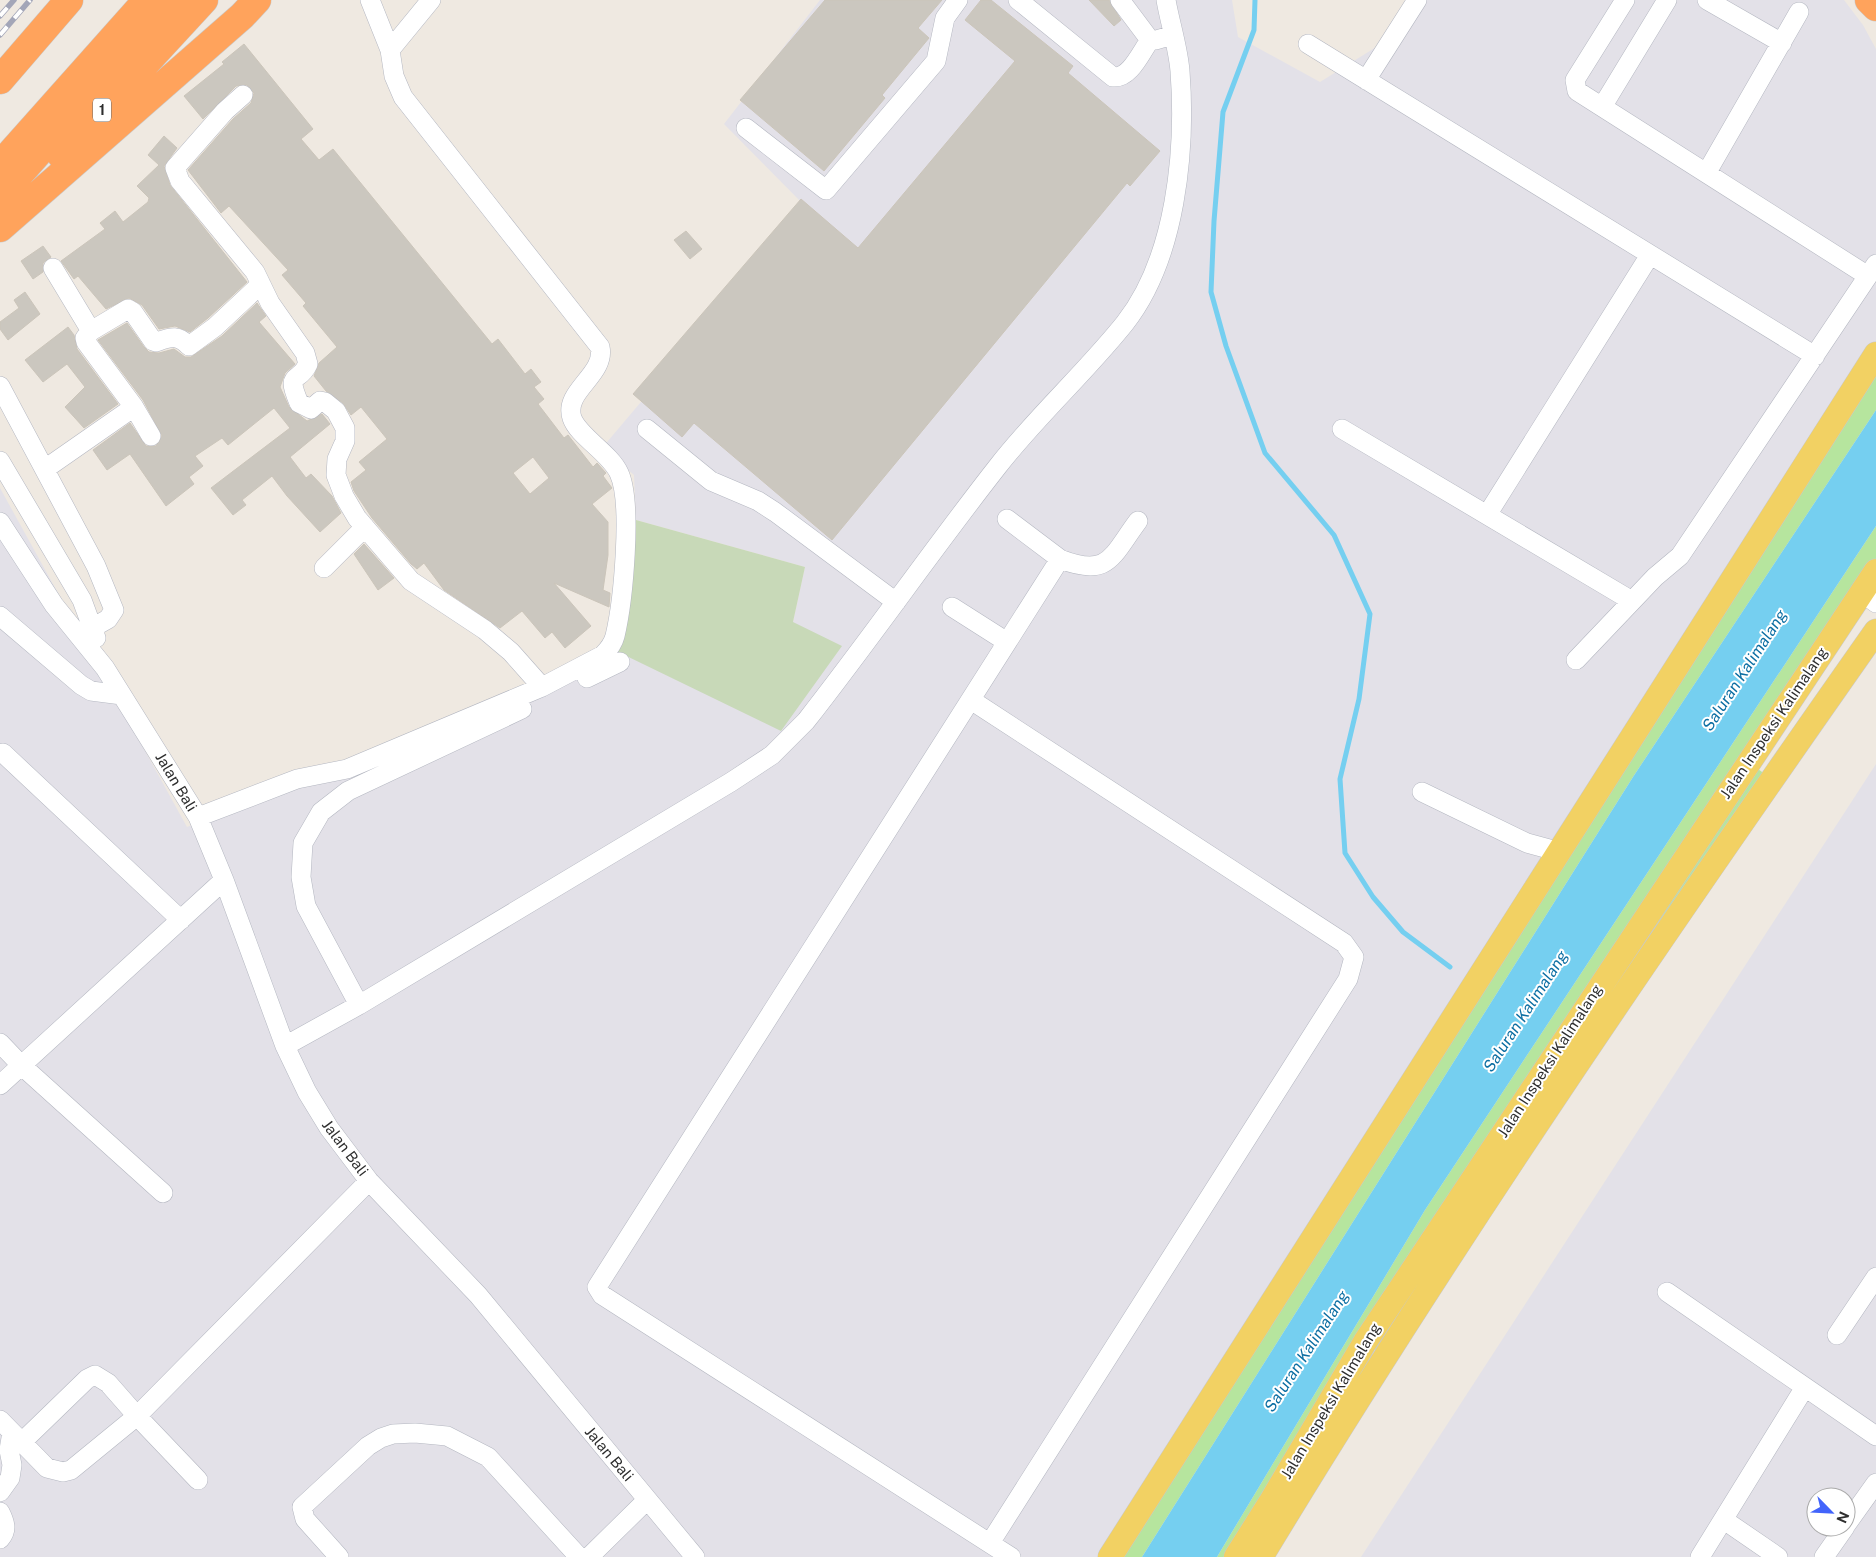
<svg xmlns="http://www.w3.org/2000/svg" width="1876" height="1557" font-family="'Public Sans',sans-serif">
	<rect width="100%" height="100%" fill="#efe9e1"/>
	<path fill="#e3e1e8" fill-rule="evenodd" d="M820,0H1232L1238,37L1320,82L1381,44L1408,0H1844L1863,25L1876,49V344L1105,1557H0V488L187,827L319,776L610,648L793,622L805,567L636,520L634,475L602,448L806,207L724,124Z
		M1876,764V1557H1361ZM1816,1497H1846V1527H1816Z"/>
	<path fill="#b6e59e" d="M1876,354V410L1633,777L1142,1557H1110Z
		M1876,526V571L1748,762L1772,779L1385,1357L1366,1343L1236,1557H1217L1425,1210Z"/>
	<path fill="#c8d9b8" d="M636,520L805,567L793,622L842,646L781,731L610,648Z"/>
	<path fill="#75cff0" d="M1876,410V526L1425,1210L1217,1557H1142L1633,777Z"/>
	<g fill="none" stroke-linecap="round" stroke-linejoin="round">
		<path stroke="#75cff0" stroke-width="5" d="M1255,0L1254,30L1223,112L1214,221L1211,292L1226,346L1265,453L1334,535L1370,614L1359,699L1340,779L1345,853L1373,897L1403,932L1450,967"/>
	</g>
	<path fill="#cbc7bf" stroke="#cbc5ba" fill-rule="evenodd" d="M825,0H942L918,28L929,38L882,95L885,98L824,171L740,100Z
		M981,0H991L1073,66L1068,73L1160,151L1130,186L1127,183L832,540L694,423L682,437L633,394L801,199L858,248L1015,61L965,20Z
		M1089,0H1109L1121,20L1114,26Z
		M244,44L313,129L301,139L319,160L333,149L492,344L498,339L525,374L531,369L541,382L534,387L544,399L538,404L564,438L568,435L593,467L597,463L606,473L603,476L612,488L592,504L608,522V555L603,590L610,593L609,607L554,583L591,626L565,648L552,632L545,638L522,611L500,628L444,590L424,563L417,569L411,564L372,518L354,491L351,482L366,470L359,462L387,439L361,407L351,415L343,403L326,391L314,376L319,363L337,347L303,306L306,303L282,275L288,270L229,206L221,213L188,170L233,119L251,103L254,93L247,85L236,86L203,119L184,96L224,64L222,62ZM533,457L549,478L530,494L513,473Z
		M164,136L177,148L164,166L170,185L247,282L208,318L190,332L175,326L159,329L142,305L129,298L106,309L78,276L74,279L61,261L105,229L100,223L115,211L123,222L148,202L149,198L137,186L159,165L148,155Z
		M686,231L702,249L690,259L674,240Z
		M43,246L51,257L43,263V272L33,279L21,261Z
		M25,292L40,314L8,340L0,329V322L19,308L14,300Z
		M257,303L266,316L259,322L295,364L285,373L280,387L289,407L307,421L322,414L330,424L290,457L306,478L311,474L332,496L341,513L320,532L287,496L272,476L242,500L246,505L233,515L211,488L290,428L274,408L228,445L222,438L195,456L203,466L189,477L194,484L166,506L130,454L107,470L93,450L130,423L146,446H156L162,436L143,400L98,340L127,323L144,347L149,352L159,353L174,349L185,357H191L222,336Z
		M68,327L74,335L77,349L118,404L84,428L65,407L85,387L67,364L43,382L25,360Z
		M364,544L394,578L378,590L354,554Z"/>
	<g fill="none" stroke-linecap="round" stroke-linejoin="round">
		<defs>
			<path id="minor" d="M370,0L390,50
				M1018,0L1113,77C1130,79 1141,52 1150,40H1156L1173,35
				M1120,0L1150,40
				M1625,0L1575,80L1577,91L1868,276
				M1707,0L1782,43
				M1308,44L1815,356
				M1366,80L1417,0
				M243,95L225,111L175,168L180,181L255,272L270,303L305,353L308,364C299,384 285,370 299,403L311,409L320,401L325,402L336,411L345,428V441L337,459L336,475L344,496L357,518L411,581L485,630L511,652L542,687
				M1602,107L1667,0
				M746,128L826,190L936,61L945,18L958,0
				M1707,172L1799,12
				M53,268L91,331L85,338L86,342L134,407L151,436
				M91,331L128,309L133,312L153,341L156,342C171,337 178,334 189,346L215,327L261,284
				M0,386L96,566L114,610L108,619L92,628
				M647,429L711,481L758,501L775,512L896,602
				M1342,429L1632,601
				M0,461L82,600L96,638
				M45,469L134,407
				M1487,515L1650,255
				M1007,519L1060,559
				M0,522L54,605L105,668L198,817L224,880L285,1046L307,1092L329,1128L369,1181L478,1295L695,1557
				M324,568L365,527
				M1861,592L1876,603
				M952,607L1007,642
				M0,616L81,685L91,691L122,695
				M1576,660L1655,577L1680,556L1876,264
				M587,678L620,662
				M971,700L1344,943L1354,957L1348,979L990,1543
				M3,753L181,920
				M1422,792L1527,843L1560,852
				M198,817L297,779L347,769L542,687L603,655C609,649 613,644 615,636C623,602 633,503 619,473C610,453 578,436 572,418C563,391 606,375 600,347L403,97L394,76L390,50L431,0
				M359,1005L731,782L772,755L806,721C872,637 932,550 998,466C1037,416 1085,373 1125,323C1176,258 1186,151 1180,71C1178,47 1170,23 1166,0
				M0,1043L21,1065L163,1193
				M285,1046L359,1005L306,906L301,877L303,843L321,812L348,791L522,709
				M0,1085L224,880
				M1667,1292L1876,1436
				M1837,1335L1876,1277
				M0,1420L47,1468L63,1472L71,1470L137,1416L198,1480
				M23,1441L87,1379L95,1375L108,1383L137,1416L369,1181
				M0,1492L10,1478L12,1465L9,1450L12,1432
				M0,1512C5,1522 8,1530 0,1539
				M1724,1520L1778,1557
				M1846,1525L1876,1483
				M339,1557L305,1519L302,1507L368,1446L381,1438L393,1434L415,1433L447,1436L488,1457L579,1557
				M589,1557L647,1500
				M1011,1557L602,1295L597,1287L1060,559C1109,578 1111,557 1138,521
				M1700,1557L1805,1387
				M1824,1557L1845,1527"/>
			<path id="major" d="M1110,1557L1876,354
				M1236,1557L1270,1503L1365,1342L1876,571
				M1261,1557C1453,1240 1663,934 1876,631"/>
			<path id="highway" d="M1869,0L1876,7
				M0,80L69,0
				M61,155L204,0
				M0,165L147,0
				M0,196L174,0
				M0,228L242,16L257,0"/>
		</defs>
		<use href="#minor" stroke="#b4b7c1" stroke-width="20"/>
		<use href="#major" stroke="#c9c9c9" stroke-width="25"/>
		<use href="#highway" stroke="#c9c9c9" stroke-width="29"/>
		<use href="#minor" stroke="#fff" stroke-width="19"/>
		<use href="#major" stroke="#f2d163" stroke-width="24"/>
		<use href="#highway" stroke="#ffa35c" stroke-width="28"/>
		<defs>
			<path id="rail" d="M0,16L14,0
				M0,35L30,0"/>
		</defs>
		<use href="#rail" stroke="#a3a6b8" stroke-width="5.5"/>
		<use href="#rail" stroke="#fff" stroke-width="4" stroke-dasharray="11" stroke-linecap="butt"/>
	</g>
	<g text-anchor="middle" stroke-width="4" stroke-linejoin="round" paint-order="stroke">
		<rect fill="#fff" stroke="#6d6d6d" stroke-width="1" x="93" y="98.5" width="18" height="23" rx="4"/>
		<g font-size="14" font-weight="bold" fill="#2e2e2e">
			<text x="102" y="115">1</text>
		</g>
		<g font-size="15" fill="#2e2e2e" stroke="#fff">
			<text transform="translate(1774 723) rotate(-56)" y="5">Jalan Inspeksi Kalimalang</text>
			<text transform="translate(176 782) rotate(59)" y="5">Jalan Bali</text>
			<text transform="translate(1550 1061) rotate(-57)" y="5">Jalan Inspeksi Kalimalang</text>
			<text transform="translate(345 1148) rotate(53)" y="5">Jalan Bali</text>
			<text transform="translate(1331 1401) rotate(-59)" y="5">Jalan Inspeksi Kalimalang</text>
			<text transform="translate(609 1454) rotate(50)" y="5">Jalan Bali</text>
		</g>
		<g font-size="16" font-style="italic" fill="#0d6fa3" stroke="#fff">
			<text transform="translate(1744 670) rotate(-57)" y="6">Saluran Kalimalang</text>
			<text transform="translate(1525 1011) rotate(-57)" y="6">Saluran Kalimalang</text>
			<text transform="translate(1306 1351) rotate(-57)" y="6">Saluran Kalimalang</text>
		</g>
	</g>
	<g transform="translate(1831 1512) rotate(114)"><circle r="24" fill="#ffffff" stroke="#ababab"/>
	<path d="M0-4L9 19L0 12L-9 19Z" fill="#4264fb"/>
	<text y="-8" font-size="14" font-weight="bold" text-anchor="middle" fill="#2e2e2e">N</text>
	</g>
</svg>
